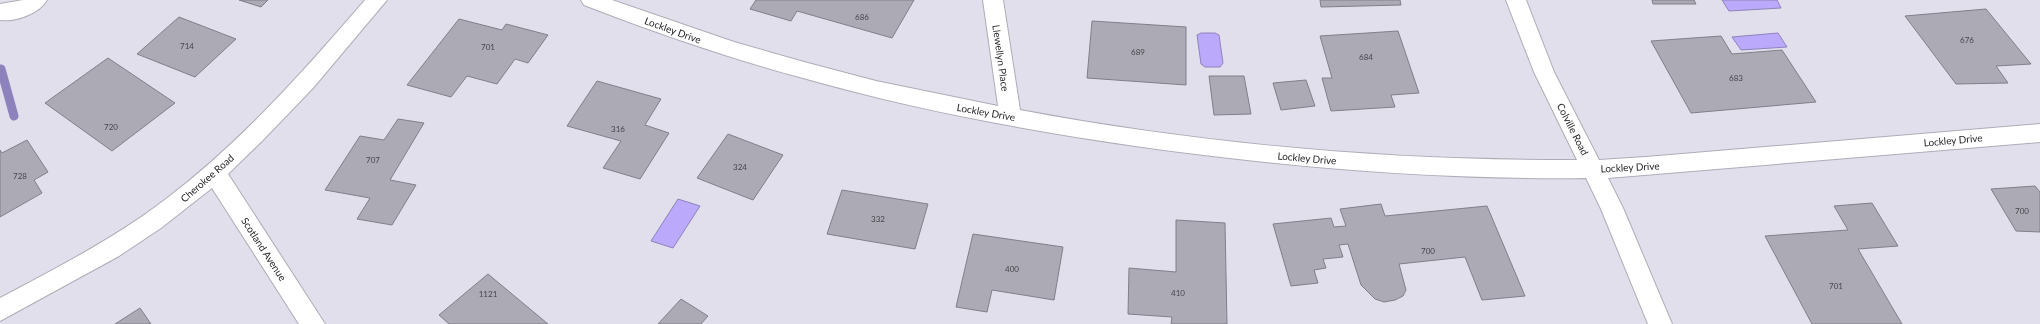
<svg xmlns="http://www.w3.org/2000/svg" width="2040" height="324" font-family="Lato,sans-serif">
	<rect width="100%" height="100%" fill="#e1dfeb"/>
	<path fill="#bbaafb" stroke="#8e82bc" d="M1722,0H1777L1781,8L1729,11Z
		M1201,33H1215L1219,35L1223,63L1220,67H1205L1201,64L1197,35Z
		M1778,33L1787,47L1741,50L1732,37Z
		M678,199L700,206L673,248L651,241Z"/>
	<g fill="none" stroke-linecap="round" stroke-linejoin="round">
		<path stroke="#8e82bc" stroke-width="9" d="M1,69L14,116"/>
	</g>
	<path fill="#abaab5" stroke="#817f89" d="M239,0H268L261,7Z
		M756,0H914L892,38L797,11L791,21L750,9Z
		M1320,0H1400L1401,5L1321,7Z
		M1652,0H1694L1696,4H1653Z
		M1986,9L2031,64L1996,66L2008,83L1956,84L1905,16Z
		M179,17L236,39L195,77L137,54Z
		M459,19L502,30L506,24L548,35L528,63L515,59L497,84L467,76L451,97L407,85Z
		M1092,21L1186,27V85L1087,78Z
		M1398,31L1419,93L1391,95L1395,107L1331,111L1322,78H1332L1320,36Z
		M1721,36L1732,54L1782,50L1816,102L1691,113L1651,41Z
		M108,58L175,103L112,151L45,103Z
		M1209,76H1244L1251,114L1214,115Z
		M1306,80L1315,106L1281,110L1273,83Z
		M597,81L661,99L645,125L669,133L640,179L603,168L621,141L567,126Z
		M398,119L424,123L390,180L416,185L392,225L357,219L370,198L325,190L360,136L384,140Z
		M728,134L783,155L753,200L697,178Z
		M27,140L48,172L34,180L42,193L0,217V150L2,153Z
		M2035,186L2040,192V232L2016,231L1991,189Z
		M842,190L928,204L915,249L827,234Z
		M1872,203L1898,246L1858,249L1902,324H1812L1765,236L1848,230L1834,206Z
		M1381,204L1385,216L1487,206L1525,296L1482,300L1465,257L1399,264L1406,290L1403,296L1395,300L1384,302L1375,299L1361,285L1348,244L1339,245L1343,257L1323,259L1326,268L1314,270L1318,283L1291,286L1273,224L1331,218L1334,227L1346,226L1340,209Z
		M1176,220L1225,223L1227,324H1171L1172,317L1128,314L1129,268L1176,272Z
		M973,234L1063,247L1054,300L992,290L987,312L956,307Z
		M488,274L548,324H449L439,315Z
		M681,299L708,316L701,324H658Z
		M140,308L151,324H115Z"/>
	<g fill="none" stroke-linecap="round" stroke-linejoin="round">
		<defs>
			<path id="minor" d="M23,0H47C39,14 15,22 0,20V4Z
				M365,0H387L313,88L263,140L228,174L325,324H299L212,188L161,228L119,256L0,321V298C57,268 115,238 166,199C241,142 304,71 365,0Z
				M581,0H612L734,42L804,62L876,81L998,106L983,0H1003L1020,110C1201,144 1393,161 1577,160L1534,72L1506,0H1526L1554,72L1599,160L1646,157L2040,124V142L1608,178L1623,208L1672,324H1648L1601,209L1586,178C1435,180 1285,167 1135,146C1024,130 912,109 803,78C729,58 656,33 584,5Z"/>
		</defs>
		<use href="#minor" stroke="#aeacb7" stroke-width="2"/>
		<use href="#minor" fill="#fff" fill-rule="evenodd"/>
	</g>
	<g text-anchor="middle" stroke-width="3" stroke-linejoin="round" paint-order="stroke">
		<g font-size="8" fill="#47464c">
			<text x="862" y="20">686</text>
			<text x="1967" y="43">676</text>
			<text x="187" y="49">714</text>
			<text x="488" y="50">701</text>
			<text x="1138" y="55">689</text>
			<text x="1366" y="60">684</text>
			<text x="1736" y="81">683</text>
			<text x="111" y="130">720</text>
			<text x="618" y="132">316</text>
			<text x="373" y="163">707</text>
			<text x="740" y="170">324</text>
			<text x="20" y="179">728</text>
			<text x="2022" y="214">700</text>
			<text x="878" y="222">332</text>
			<text x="1428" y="254">700</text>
			<text x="1012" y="272">400</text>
			<text x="1836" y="289">701</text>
			<text x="1178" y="296">410</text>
			<text x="488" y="297">1121</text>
		</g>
		<g font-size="10" fill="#262529" stroke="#fff">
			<text transform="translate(673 30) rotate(20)" y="4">Lockley Drive</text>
			<text transform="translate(1001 58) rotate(82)" y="4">Llewellyn Place</text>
			<text transform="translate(986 112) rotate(10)" y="4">Lockley Drive</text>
			<text transform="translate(1573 129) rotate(63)" y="4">Colville Road</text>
			<text transform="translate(1953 140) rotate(-5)" y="4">Lockley Drive</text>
			<text transform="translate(1307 158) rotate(5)" y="4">Lockley Drive</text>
			<text transform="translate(1630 167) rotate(-3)" y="4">Lockley Drive</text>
			<text transform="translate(207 178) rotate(-41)" y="4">Cherokee Road</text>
			<text transform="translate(264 249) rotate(57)" y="4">Scotland Avenue</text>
		</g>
	</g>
</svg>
